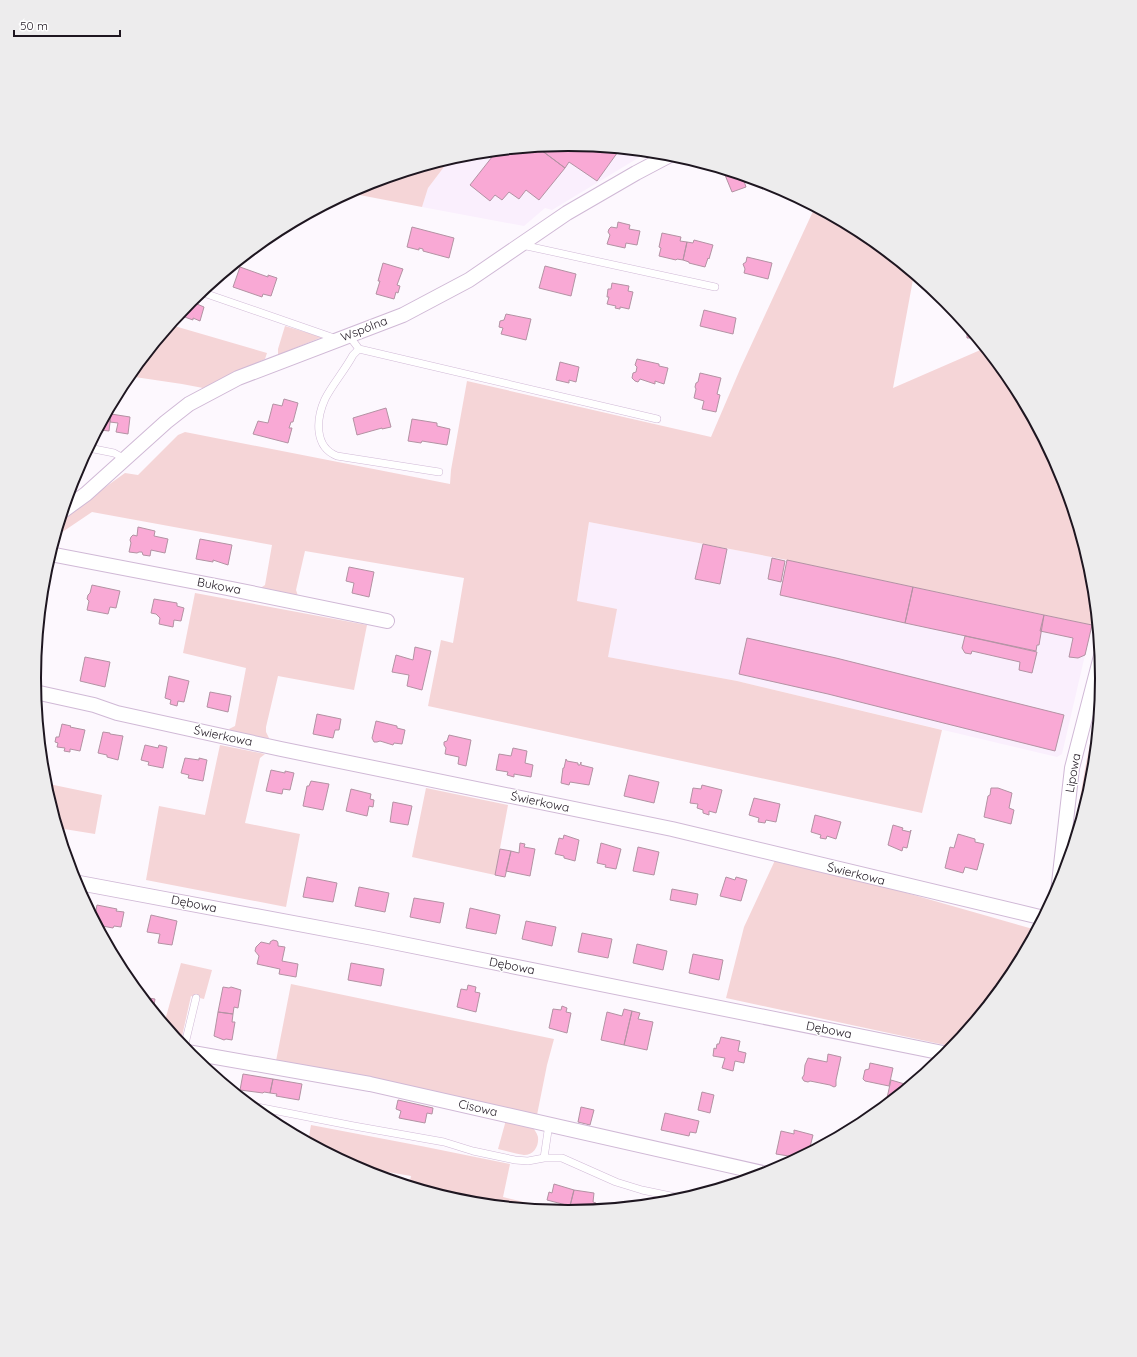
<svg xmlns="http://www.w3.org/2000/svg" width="1137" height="1357" font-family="Quicksand,sans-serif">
	<rect width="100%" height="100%" fill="#fdf8fe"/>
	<path fill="#faeffd" d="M569,144L648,152L552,210L545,208L524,226L422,207L428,188L450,159L464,154Z
		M589,522L787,560L1092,625L1062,754L1057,757L737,681L608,657L577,601L584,558Z"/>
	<path fill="#f5d5d7" d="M450,159L428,188L422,207L349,193L364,185Z
		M815,207L866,234L914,274L893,388L985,348L1013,382L1062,474L1093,574L1096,609L1092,625L787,560L589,522L577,601L617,609L608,657L737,681L942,730L922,813L428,706L441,640L453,643L464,578L305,551L296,590L298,596L259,589L265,585L272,545L92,512L55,537L61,519L125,473L138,475L178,435L185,432L450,484L451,470L467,381L711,437L741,367Z
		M171,325L267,353L265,359L203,388L182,384L128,376Z
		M285,326L322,337L278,355V349Z
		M195,593L367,625L354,690L278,676L266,727V732L269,738L268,741L233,733L229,729L235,726L246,668L183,653Z
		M1103,683L1093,783L1070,856L1086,763Z
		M220,745L265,754L260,758L245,823L300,834L286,907L146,880L159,806L205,815Z
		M44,783L102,795L95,834L58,828Z
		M426,788L508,805L495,875L412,857Z
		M777,856L1033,929L1035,934L1013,976L954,1047L726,998L744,927Z
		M181,963L212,970L204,999L191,996L181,1041L177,1040L164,1024Z
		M291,984L554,1039L547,1065L537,1115L276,1061Z
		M506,1120L532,1126C534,1129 537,1133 538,1137C539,1146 534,1155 524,1155C515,1154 507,1151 498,1149Z
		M311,1125L421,1146L510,1164L503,1197L569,1213L464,1203L409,1186L411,1176L353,1166L308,1142Z"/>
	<path fill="#f9a9d5" stroke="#b392a3" d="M569,144L620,149L597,181L569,162L565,168L537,147Z
		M537,147L565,168L539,200L526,190L519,199L509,192L502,200L495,195L490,201L470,185L492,157L488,153L484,152Z
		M732,172L742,175L746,187L732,192L725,175Z
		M618,222L630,225L629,229L640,231L637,245L626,243L625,248L607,244L610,235L608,232L609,229L611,227L617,228Z
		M412,227L454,238L449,258L423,251V249L419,248V250L407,247Z
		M662,233L681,237L680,241L687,242L683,260L677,259L676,260L659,256L661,248L659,247Z
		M694,240L713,245L709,259L708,258L705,267L689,263V262L683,260L687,242L693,243Z
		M747,257L772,263L768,279L744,273L745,269L743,264L746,262Z
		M383,263L403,269L397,285L400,286L398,293L396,292L394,299L376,294L380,281H378Z
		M545,266L576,274L571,296L539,288Z
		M240,267L268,277V275L277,278L271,296L263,294L262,297L233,287Z
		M612,283L629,286L628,291L633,292L629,309L620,307V309L615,308L616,306L607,304L609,297H607L608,289H611Z
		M190,301L204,307L200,321L193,318V320L179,315Z
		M704,310L736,318L733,334L700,326Z
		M506,314L531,319L526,340L501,334L503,328L499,327L500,321L504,320Z
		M967,325L977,338H967Z
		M637,359L659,364V366L668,368L664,384L655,381V384L640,379L638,382L635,381L632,378L633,373L636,372L637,367L635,365Z
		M560,362L579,367L576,382L569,380V383L556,380Z
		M700,373L721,378L717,394L720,395L716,412L702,409L704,401L694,398L696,389L695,387L696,383L698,382Z
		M284,399L298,403L293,422H291L289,428H292L288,443L253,434L258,421L268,423L273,404L282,406Z
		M386,408L391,427L382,429V428L357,435L353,418Z
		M107,413L111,414L109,431L100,430L99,434H96Z
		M111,414L130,417L128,434L116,432L118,423L110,422Z
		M412,419L437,423V426L450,429L447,445L422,441L421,443L408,441Z
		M138,527L155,531L154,536L168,539L165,553L151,550L150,556L143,555L142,552H139L137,553L129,552L131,543L130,540L131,537L133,535L137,536Z
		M200,539L232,545L228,565L213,560V562L196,559Z
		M703,544L727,549L720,584L695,579Z
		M772,558L785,561L781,582L768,579Z
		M787,560L913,587L905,623L780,595Z
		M349,567L374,572L369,597L352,593L354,583L346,581Z
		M92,585L120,591L116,608L110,607L108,614L87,610L89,601L87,599L88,595L90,593Z
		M913,587L1044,615L1039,645H1037L1036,651L905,623Z
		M154,599L177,603V606L184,608L181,621L174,620L173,627L159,624L160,618L156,614L151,613Z
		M1044,615L1092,625L1085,655L1078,658L1069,657L1073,638L1040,631Z
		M965,636L1037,652L1032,673L1019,670L1020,662L972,651L971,654L965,653L962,648Z
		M747,638L836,658L1064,715L1055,751L828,694L739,674Z
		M415,647L431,651L422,690L407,686L409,675L392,672L396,655L413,660Z
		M37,653L40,656L36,675H34Z
		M85,657L110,662L105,687L80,681Z
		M169,676L189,681L184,702L178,701L177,706L170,704L171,700L165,698Z
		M210,692L231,696L228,712L207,707Z
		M317,714L341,719L339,730H335L333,738L313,734Z
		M376,721L397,726V728L405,730L402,744L394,743L393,745L380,741L377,742H374L372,738Z
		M62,724L71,726L70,727L85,730L80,751L70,749V752L64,751L65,748L57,747L58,743L55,742L56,737H59Z
		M103,732L110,733V734L123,736L118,760L107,757V755L98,753Z
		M449,735L471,740L466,766L458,764L459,757L445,754L446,748L444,745V742L447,741Z
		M145,745L158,748L159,745L167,747L163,768L148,765L149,762L141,760Z
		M513,748L527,751L525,763L533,765L531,777L514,774V777L507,775L508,772L496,770L499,754L511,756Z
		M185,758L199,760V758L207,760L203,781L188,778L189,775L181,773Z
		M566,759L567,761L578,763V765H580L581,762V765L593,768L589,785L570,782L569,785L561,783L563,768H564Z
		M271,770L285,773V771L294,773L290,790L283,789L282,794L266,791Z
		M629,775L659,782L654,803L624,796Z
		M311,781L329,784L323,810L303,806L307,786H309Z
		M702,785L722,790L716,813L709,811V815L703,813V810L697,808L698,804L690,803L693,788L701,789Z
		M991,788H998L1012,793L1009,808L1014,810L1011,824L984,817L988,796L990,795Z
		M351,789L371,794L370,799L374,800L373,807L369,806L367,816L346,811Z
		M754,798L780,804L776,822L766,820L765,823L758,822L759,818L749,815Z
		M393,802L412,806L408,825L390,822Z
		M815,815L841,822L836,839L827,836L826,839L820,838L821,835L811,832Z
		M893,825L903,828L902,830L910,832L911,830L907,848L903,847L902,851L888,845Z
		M958,834L975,839V842L984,844L977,870L965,867L963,873L945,868L950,847L954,848Z
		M564,835L579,840L575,861L564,858V856L555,854L559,838L563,839Z
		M520,843L525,844L524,847L535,849L530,876L506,871L511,851L519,853Z
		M601,843L621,849L616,869L605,867L606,865L597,863Z
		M638,847L659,852L654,875L633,871Z
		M500,849L511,851L505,877L495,875Z
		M307,877L337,883L333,902L303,897Z
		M726,877L735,880L736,877L747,880L741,901L720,896Z
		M359,887L389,893L385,912L355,906Z
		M672,889L698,894L696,905L670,900Z
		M414,898L444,903L440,923L410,917Z
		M97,905L117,909L116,911L124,912L121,927L114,926L113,928L97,925L94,920Z
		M470,908L500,915L496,934L466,928Z
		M151,915L177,921L172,945L158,943L160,934L147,932Z
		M526,921L556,927L552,946L522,939Z
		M582,933L612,939L608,958L578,952Z
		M273,940L277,941L278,943V946L285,947L282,961L298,964L296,977L279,974L280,969L257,964L259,956L255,951L256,947L261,942L270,944V942Z
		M637,944L667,951L663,970L633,963Z
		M693,954L723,960L719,980L689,973Z
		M351,963L384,969L381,986L348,980Z
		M468,985L476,987L475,992L480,993L476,1012L457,1007L461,989L467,990Z
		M223,987L229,988L231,987L241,990L238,1008L234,1007L233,1014L218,1012Z
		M138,992L142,993V997L155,999L153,1011Z
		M562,1006L567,1008L566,1012L571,1013L567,1033L549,1028L553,1009L561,1010Z
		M624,1009L632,1011L624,1045L601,1040L607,1012L622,1016Z
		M632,1011L640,1013L638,1019L653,1022L647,1050L624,1045Z
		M218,1012L233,1014L232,1022H235L232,1040L226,1039L224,1040L214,1036Z
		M721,1037L740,1041L738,1051L746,1053L744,1063L735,1061L733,1071L722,1068L725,1058L713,1056L714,1048L716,1049L717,1044H719Z
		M828,1054L841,1057L836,1080V1086L834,1087L830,1085L810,1081L808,1082L804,1081L802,1078L804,1075L805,1065L808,1058L827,1062Z
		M870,1063L893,1068L889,1086L865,1081L863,1079L865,1070L869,1069Z
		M243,1074L273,1079L270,1093L264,1092L263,1093L240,1090Z
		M273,1079L302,1084L299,1100L276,1096L277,1094L270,1093Z
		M891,1080L908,1085V1088L885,1107Z
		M702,1092L714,1095L710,1113L698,1110Z
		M398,1100L433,1108L432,1114L427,1113L425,1123L399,1118L401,1111L396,1109Z
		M581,1107L594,1110L590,1125L578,1122Z
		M665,1113L699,1121L696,1133L690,1132L689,1136L661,1130Z
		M794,1130L813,1135L810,1147L812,1148L811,1152L795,1161V1157L776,1154L781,1131L794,1134Z
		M735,1179L744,1181L734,1184Z
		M554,1184L574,1190L570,1206L547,1200L549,1192L552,1193Z
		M574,1190L594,1193L593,1202L596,1203L595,1210L570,1206Z"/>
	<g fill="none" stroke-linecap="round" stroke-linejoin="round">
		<defs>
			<path id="lane" d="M522,245L715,287
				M201,292L337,339
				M351,334L353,341L359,349L657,419
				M359,349L353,355C345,370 332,385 325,399C316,419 314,447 337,456L439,472
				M89,448L114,453L125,459
				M184,1048L196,998
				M252,1106L354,1126L444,1142L473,1151L515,1160L528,1161L544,1158H562L616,1182L642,1190L685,1199
				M544,1158L549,1124"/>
			<path id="street" d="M64,510L86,494L166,422L189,404L238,378L403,315L469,280L567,213L636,173L672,154
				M50,554L227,588L387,621
				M35,692L94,705L117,713L281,749L672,829L1044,918
				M74,882L373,938L948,1054
				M1058,892L1072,768L1101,656
				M187,1052L370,1084L767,1174"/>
		</defs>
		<use href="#lane" stroke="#d0b9d6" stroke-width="8"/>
		<use href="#street" stroke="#d0b9d6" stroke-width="16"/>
		<use href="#lane" stroke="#fff" stroke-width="7"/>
		<use href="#street" stroke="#fff" stroke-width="14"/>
	</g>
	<g text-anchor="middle" stroke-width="3" stroke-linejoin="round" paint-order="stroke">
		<g font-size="12" fill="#1e1620" stroke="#fff">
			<text transform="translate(364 329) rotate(-21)" y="4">Wspólna</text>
			<text transform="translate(219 586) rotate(11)" y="4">Bukowa</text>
			<text transform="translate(223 736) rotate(12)" y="4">Świerkowa</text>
			<text transform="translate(1073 773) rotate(-80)" y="4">Lipowa</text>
			<text transform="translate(540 802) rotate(12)" y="4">Świerkowa</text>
			<text transform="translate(856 874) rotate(14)" y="4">Świerkowa</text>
			<text transform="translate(194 904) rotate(11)" y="4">Dębowa</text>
			<text transform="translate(512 966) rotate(11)" y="4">Dębowa</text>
			<text transform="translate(829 1030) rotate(11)" y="4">Dębowa</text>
			<text transform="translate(478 1108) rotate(13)" y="4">Cisowa</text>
		</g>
	</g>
	<path d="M0 0H1137V1357H0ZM41 678a527 527 0 1 1 1054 0a527 527 0 1 1-1054 0Z" fill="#edeced" fill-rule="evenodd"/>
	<path fill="none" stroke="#1e1620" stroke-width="2" d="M41 678a527 527 0 1 1 1054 0a527 527 0 1 1-1054 0Z"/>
	<path d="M14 30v6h106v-6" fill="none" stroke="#1e1620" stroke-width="2"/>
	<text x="20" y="30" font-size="12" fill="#1e1620" stroke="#ffffff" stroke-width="3" paint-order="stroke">50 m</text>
</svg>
